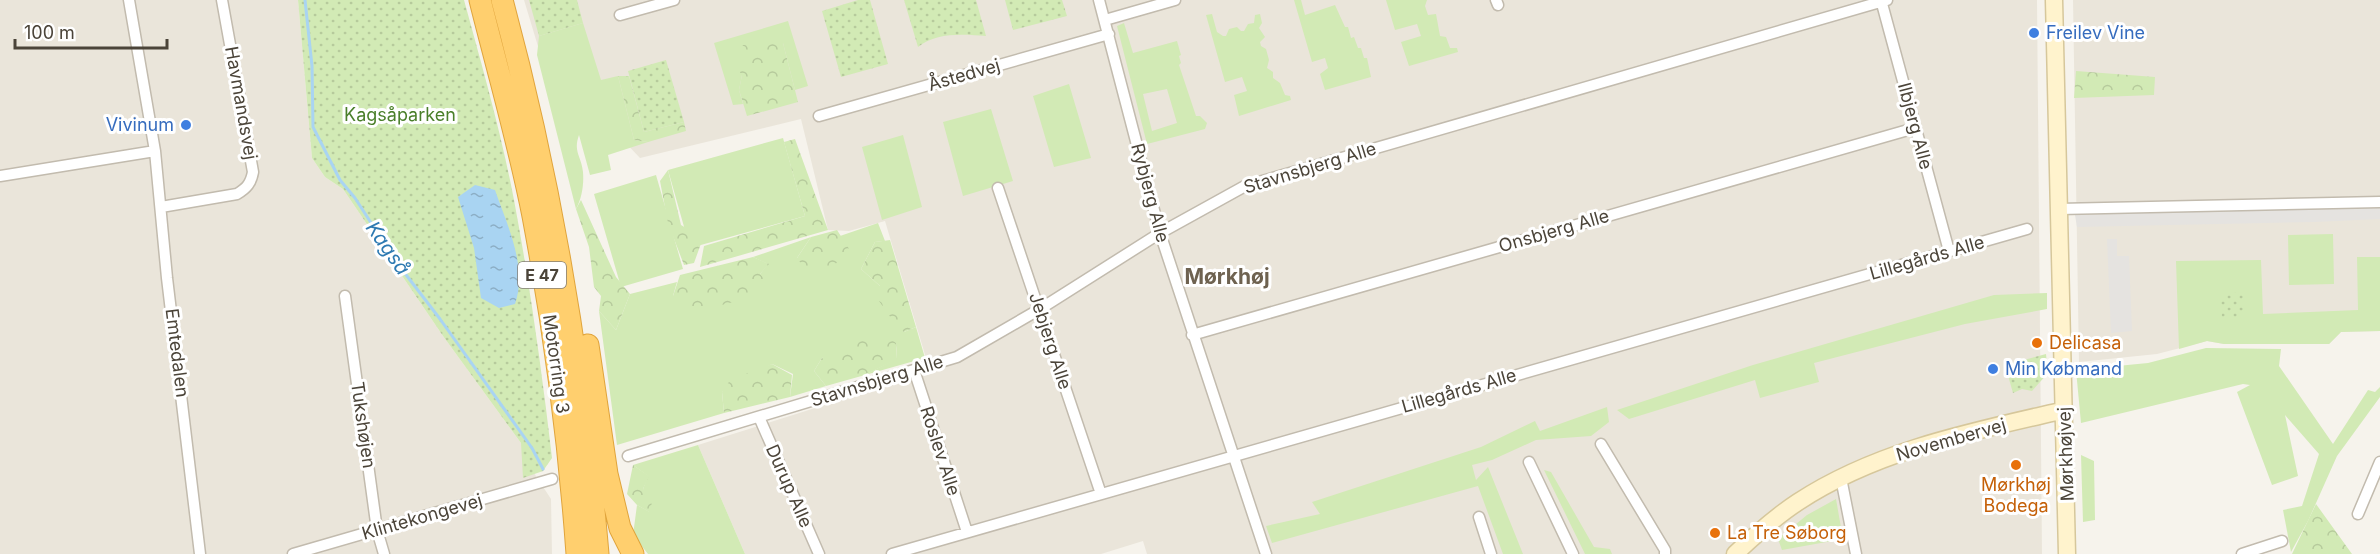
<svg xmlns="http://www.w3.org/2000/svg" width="2380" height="554" font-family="Inter,sans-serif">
	<defs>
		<pattern id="forest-crowns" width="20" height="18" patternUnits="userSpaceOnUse" patternTransform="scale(1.5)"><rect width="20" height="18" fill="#d2eab5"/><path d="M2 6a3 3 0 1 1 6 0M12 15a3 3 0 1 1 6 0" fill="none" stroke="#b6ca9c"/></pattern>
		<pattern id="park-dots" width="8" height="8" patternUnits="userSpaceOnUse" patternTransform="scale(1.5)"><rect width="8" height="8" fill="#d2eab5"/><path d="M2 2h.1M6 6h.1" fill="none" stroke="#b6ca9c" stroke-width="1.8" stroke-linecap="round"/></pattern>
		<pattern id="water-ripples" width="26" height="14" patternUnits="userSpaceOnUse" patternTransform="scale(1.5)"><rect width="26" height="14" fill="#a9d4f2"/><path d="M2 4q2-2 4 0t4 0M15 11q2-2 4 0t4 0" fill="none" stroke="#8caec5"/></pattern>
	</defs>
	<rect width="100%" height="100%" fill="#f6f3ec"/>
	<path fill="#eae5da" d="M0,0H298L312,158L325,177L343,189L443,336L521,443L532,470L551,499L552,554H0Z
		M524,0H2037L2042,554H1147L1143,541L1101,554H745L698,445L923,374L926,358L885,221L849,231L828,230L801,119L640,158L540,53Z
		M2073,0H2380V331L2341,332L2329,344H2224L2207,341L2157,354L2079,362Z"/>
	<path fill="#d2eab5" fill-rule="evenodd" d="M1294,0H1301L1305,15L1335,5L1345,27H1348L1351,38L1354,37L1358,48H1361L1364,58H1367L1371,77L1325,90L1320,74L1328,68L1325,58L1312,62Z
		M1386,0H1427L1425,6L1428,15L1436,14L1440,36L1446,37L1450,48H1457L1458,52L1409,66L1401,42L1421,36L1417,24L1395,30Z
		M1212,14L1217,32L1223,36H1226L1229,29L1237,27L1241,31H1244L1248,24L1254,23L1255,15L1260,14L1262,23L1259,28L1265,37L1260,42L1261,46L1266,49L1269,60L1267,68L1273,72V78L1280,83L1285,95L1290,96L1291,100L1239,116L1234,95L1247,91L1242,77L1225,82L1206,15Z
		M788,21L808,86L795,90L783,43L742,75L739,90L743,104L733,105L714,43Z
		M583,23L601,80L618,76L634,140L648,142L608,155L611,170L590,175L579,135C573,152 581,155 583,172C584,184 582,198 576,209L537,55L539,36Z
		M1124,23L1133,53L1177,41L1181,55L1179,56L1181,63L1179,65L1196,116H1200L1207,123L1205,129L1147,144L1117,26ZM1167,89L1177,123L1152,131L1143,94Z
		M1069,84L1091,158L1054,167L1033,96Z
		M991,109L1013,181L963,196L943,122Z
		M903,135L922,207L882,220L862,147Z
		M783,138L805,216L690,248L668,170Z
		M656,175L683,269L621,287L594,194Z
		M878,223L885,241L875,242L861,269L880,286L904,332L916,327L925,358L865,375L897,358L896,343L871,341L822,358L814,371L826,386L790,397L793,374L772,364L722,392L724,413L617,445L599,311L616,330L630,294L677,282L673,296L760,274L768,264L753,257L811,237L797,258L852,255L840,236Z
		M2333,234L2334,284L2289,285L2288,235Z
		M2357,257H2380V331L2341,332L2329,344H2224L2207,341L2179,349L2176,261L2261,260L2263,314L2358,310Z
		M2047,293V309L1965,324L1814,363L1819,382L1760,398L1755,380L1629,419L1617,410L1753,365L1994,295Z
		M2206,348L2281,349L2279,366L2333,444L2368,390L2375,392L2380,387V397L2337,456L2308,521L2291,552L2283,510L2302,506L2319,454L2285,415L2298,476L2272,485L2237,392L2250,385L2243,384L2081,423L2076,370L2148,363Z
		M1607,407L1609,422L1591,436L1536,440L1492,460L1472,465L1476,480L1488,467L1523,554H1503L1478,486L1272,543L1266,526L1320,514L1312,502L1481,447L1535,421L1540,431Z
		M698,445L745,554H648L633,535L637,505L650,512L643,489L648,476L633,465Z
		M2081,455L2094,461L2095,520L2083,522Z
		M1544,470L1551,472L1594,547L1610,549L1612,554H1585Z
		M1836,499L1843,539L1782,550L1778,539L1807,515Z"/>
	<path fill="url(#forest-crowns)" d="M783,43L798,102L747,116L739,90L742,75L734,64L743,45Z
		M2076,71L2155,77L2154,95L2074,98Z
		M618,76H629L644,132L684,122L686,131L648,142L634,140Z
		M795,139L828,230L700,267L704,246L805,216L784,142Z
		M668,170L681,225L703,238L694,263L684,265L668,223L660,181Z
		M581,200L616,277L630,294L616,330L599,311L601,296L594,287L589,247L576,209Z
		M837,230L853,255L810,276L797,258L811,237Z
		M890,240L916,327L904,332L896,325L879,301L880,286L861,269L875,242Z
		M753,257L769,264L760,274L767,282L756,296L695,312L673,296L680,275Z
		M883,333L896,343L897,359L865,375L826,386L814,371L822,358L854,336L871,341Z
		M772,364L792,375L790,397L724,413L722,392L731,379Z
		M633,465L649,476L643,489L652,496L651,513L637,505L627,494Z
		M2316,504L2352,554H2292Z"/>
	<path fill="url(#park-dots)" d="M298,0H464C482,66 501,132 514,200C530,285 542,372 552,458L543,471L523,478L521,443L443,336L343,189L325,177L312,158Z
		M529,0H577L583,23L539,36Z
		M858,0H870L888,64L841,77L822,11Z
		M904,0H976L986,36C963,34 936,32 918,47Z
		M1005,0H1062L1067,16L1013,30Z
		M666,60L684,122L644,132L628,71Z
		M2243,292L2245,317L2222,319L2220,294Z
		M2046,354L2048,373L2032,391L2022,389L2013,393L2005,365Z"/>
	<path fill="#e5e3e0" d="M2380,205V219L2314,222L2077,227L2075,215Z
		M2107,239H2117V256H2129L2132,331L2111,333Z"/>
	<path fill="url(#water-ripples)" d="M475,185L495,190C507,225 528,267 515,304L499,308L481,298L474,248L458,197Z"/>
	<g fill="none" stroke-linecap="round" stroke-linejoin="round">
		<path stroke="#a9d4f2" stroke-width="3" d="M305,0L312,66L313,127L340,180L355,198L397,263L440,319L532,448L543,469"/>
		<defs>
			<path id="street" d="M129,0L155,151L167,278L200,554
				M1099,0L1160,233L1266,554
				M1496,0L1498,5
				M1881,0L1949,251
				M620,15L674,0
				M1105,20L1175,0
				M819,116L1109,34
				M0,176L155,151
				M998,188L1101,494
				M161,207L237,194C247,188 251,183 253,172L222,0
				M2059,209L2380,202
				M345,296L377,530L384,554
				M1192,335L1915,128
				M914,370L967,532
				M759,417L819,554
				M1601,444L1665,550V554
				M628,456L957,357L1040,309L1160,233L1245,186L1887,0
				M1529,462L1573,554
				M1841,478L1856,554
				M2358,514L2380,462
				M1479,517L1491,554
				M293,554L552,479
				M892,554L2027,229
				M2242,554L2282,541"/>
			<path id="secondary" d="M2054,0L2067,554
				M1735,554C1755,535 1775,517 1798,502C1877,450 1974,431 2065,410"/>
			<path id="highway" d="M480,0C498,72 519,144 533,216C554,328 569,441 577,554
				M502,0C551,181 582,367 598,554
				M588,345L607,474L620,528L633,554"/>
		</defs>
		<use href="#street" stroke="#c2bbae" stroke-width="13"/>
		<use href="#secondary" stroke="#d6c79b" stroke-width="19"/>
		<use href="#highway" stroke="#e0a43c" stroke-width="23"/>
		<use href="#street" stroke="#fff" stroke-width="10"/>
		<use href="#secondary" stroke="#fff3cd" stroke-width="16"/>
		<use href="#highway" stroke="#ffcf6e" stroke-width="21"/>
	</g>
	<g fill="#3f7fe0" stroke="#fff" stroke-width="2">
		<circle cx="2034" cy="33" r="6"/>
		<circle cx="186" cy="125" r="6"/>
		<circle cx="1993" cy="369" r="6"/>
	</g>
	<g fill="#e8710a" stroke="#fff" stroke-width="2">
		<circle cx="2037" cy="343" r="6"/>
		<circle cx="2016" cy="465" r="6"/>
		<circle cx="1715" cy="533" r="6"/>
	</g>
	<g text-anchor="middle" stroke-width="6" stroke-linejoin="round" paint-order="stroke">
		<rect fill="#fff" stroke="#817c74" stroke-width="1.5" x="518" y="262" width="48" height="26" rx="4.5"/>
		<g font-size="16" font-weight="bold" fill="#4b4439">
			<text x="542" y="281">E 47</text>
		</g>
		<g font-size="18" fill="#366cbe" stroke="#fff" text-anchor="start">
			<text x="2046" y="39">Freilev Vine</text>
			<text x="174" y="131" text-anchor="end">Vivinum</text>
			<text x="2005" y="375">Min Købmand</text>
		</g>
		<g font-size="18" fill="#4b4439" stroke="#fff">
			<text transform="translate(964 75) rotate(-16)" y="6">Åstedvej</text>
			<text transform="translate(241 103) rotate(80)" y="6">Havmandsvej</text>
			<text transform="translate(1915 126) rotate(75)" y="6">Ilbjerg Alle</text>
			<text transform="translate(1310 168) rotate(-17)" y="6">Stavnsbjerg Alle</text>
			<text transform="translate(1150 193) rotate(75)" y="6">Rybjerg Alle</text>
			<text transform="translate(1554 231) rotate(-16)" y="6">Onsbjerg Alle</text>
			<text transform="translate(1927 258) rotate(-16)" y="6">Lillegårds Alle</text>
			<text transform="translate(1050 341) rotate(72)" y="6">Jebjerg Alle</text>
			<text transform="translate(177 353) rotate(83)" y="6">Emtedalen</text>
			<text transform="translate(556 364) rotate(82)" y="6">Motorring 3</text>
			<text transform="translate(877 381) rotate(-17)" y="6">Stavnsbjerg Alle</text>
			<text transform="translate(1459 391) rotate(-16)" y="6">Lillegårds Alle</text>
			<text transform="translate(363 425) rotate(82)" y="6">Tukshøjen</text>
			<text transform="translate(1951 440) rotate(-16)" y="6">Novembervej</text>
			<text transform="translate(940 451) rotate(72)" y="6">Roslev Alle</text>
			<text transform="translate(2066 454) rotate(-92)" y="6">Mørkhøjvej</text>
			<text transform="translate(789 486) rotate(66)" y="6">Durup Alle</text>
			<text transform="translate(422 517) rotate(-16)" y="6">Klintekongevej</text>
		</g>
		<g font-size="18" fill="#4a7f2a" stroke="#fff">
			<text x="400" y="121">Kagsåparken</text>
		</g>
		<g font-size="18" fill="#c56008" stroke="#fff" text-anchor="start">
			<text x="2049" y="349">Delicasa</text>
			<text x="2016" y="491" text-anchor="middle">Mørkhøj<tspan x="2016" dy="21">Bodega</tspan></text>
			<text x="1727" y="539">La Tre Søborg</text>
		</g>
		<g font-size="20" font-style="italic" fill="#2e7ab2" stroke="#fff">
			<text transform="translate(388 248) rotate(55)" y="7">Kagså</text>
		</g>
		<g font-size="21" font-weight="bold" fill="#6e6250" stroke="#fff">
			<text x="1227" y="284">Mørkhøj</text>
		</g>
	</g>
	<path d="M15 39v9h152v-9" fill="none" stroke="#4b4439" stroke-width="3"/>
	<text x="24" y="39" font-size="18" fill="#4b4439" stroke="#ffffff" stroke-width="4.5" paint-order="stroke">100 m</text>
</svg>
